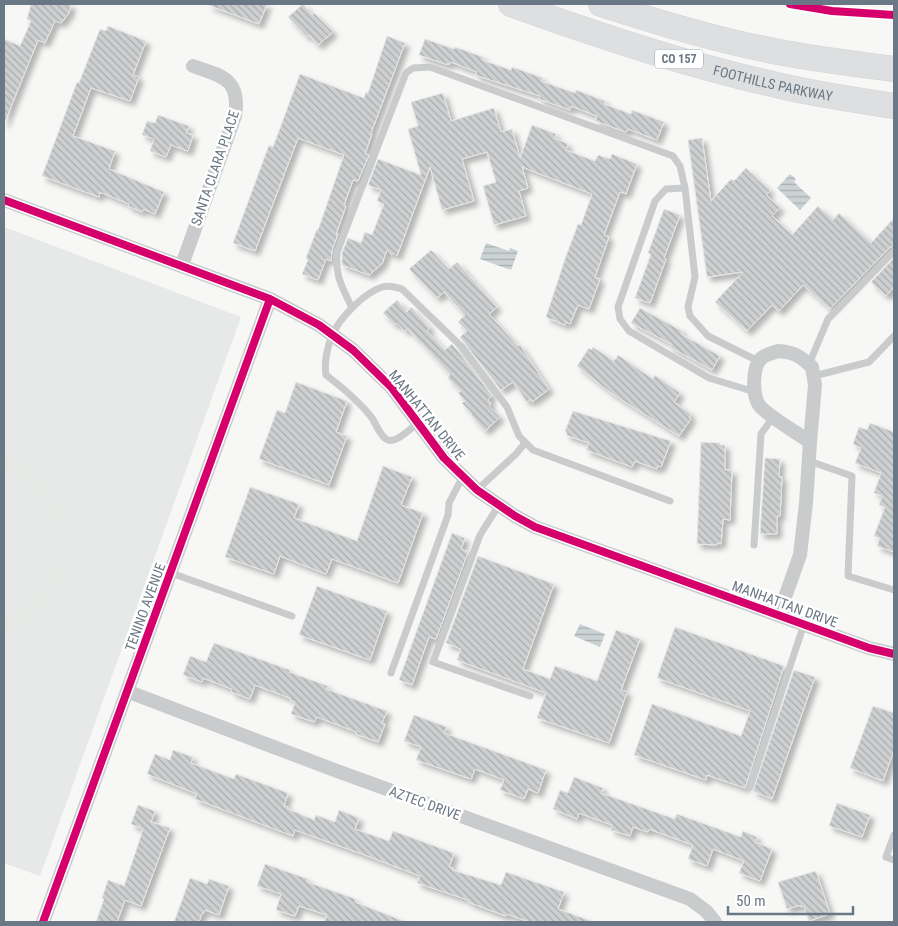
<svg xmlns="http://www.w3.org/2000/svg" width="898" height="926" font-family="'Roboto Condensed',sans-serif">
	<defs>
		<pattern id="water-rules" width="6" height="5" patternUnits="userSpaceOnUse" patternTransform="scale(1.25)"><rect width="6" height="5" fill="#cbd2d4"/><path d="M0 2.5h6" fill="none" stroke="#a9afb2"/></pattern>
		<pattern id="building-back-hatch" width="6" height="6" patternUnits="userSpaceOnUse" patternTransform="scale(1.25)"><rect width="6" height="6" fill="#cdcfd0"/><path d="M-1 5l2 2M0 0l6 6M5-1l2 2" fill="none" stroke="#aaadae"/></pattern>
		<filter id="shadow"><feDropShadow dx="4.5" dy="4.5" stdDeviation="2.5" flood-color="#0004"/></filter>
	</defs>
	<rect width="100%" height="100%" fill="#f7f7f6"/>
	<path fill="#e7e9e9" d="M4,227L241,317L40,876L4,863Z"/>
	<path fill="#e5e8e4" d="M4,453C92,486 94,605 4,636V618C71,591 70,499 4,471Z"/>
	<path fill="url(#water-rules)" d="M790,174L796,179L794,182L811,198L800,210L777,188Z
		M486,243L509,251L510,248L518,251L511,270L480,259Z
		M580,624L605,634L600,647L574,636Z"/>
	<path fill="url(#building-back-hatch)" stroke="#e6e6e6" filter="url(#shadow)" d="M31,4H71L69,13L61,23L55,21L45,43L38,40L4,124V39L20,46L31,21L27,19Z
		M208,4H267L259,24L208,5Z
		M303,4L312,15L314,13L333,32L318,45L309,35L307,37L288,17Z
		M108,26L146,41L133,75L139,77L130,101L91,88L73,136L115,151L109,169L164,192L155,214L144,209L142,212L128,206L129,204L100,192L99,197L42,176L77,82L79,83L100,29L106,31Z
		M387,36L405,43L371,133L372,134L365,154L369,155L358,181L353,180L344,205L346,206L336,234H338L332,250L331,261L326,259L318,280L302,274L308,260L306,258L317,229L318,230L344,155L298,138L255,251L233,243L269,145L273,147L300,74L364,98L366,92L368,93Z
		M425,39L454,49L455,47L483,57L482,60L511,70L512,67L543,78L541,81L575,93L576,90L605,101L604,104L631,114L632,110L664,122L657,140L628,129L626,132L595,121L597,116L571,106L570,110L539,99L540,96L475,75L477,72L451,62L450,64H445L419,55Z
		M443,93L451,121L494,108L501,132L512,129L520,158L532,125L556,134L555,138L568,144L566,150L595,161L598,155L610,159L612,154L637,164L626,194L620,192L604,235L609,237L595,277L600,279L589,309L578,305L570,324L566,322L565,325L546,317L566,256L578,224L581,225L592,194L522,167L528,188L519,191L526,216L494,225L483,186L496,182L487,152L462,159L474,201L442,210L430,167L397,256L394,253L392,255L387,250L382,264L369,275L342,265V253L348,238L361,243L365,232L372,235L384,204L377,201L381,190L368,185L378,159L421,175L408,129L418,126L411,102Z
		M158,115L189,126L186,133L193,135L188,151L171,145L166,157L150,151L154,139L142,135L147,121L155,123Z
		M702,138L711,201L731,179L734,181L746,168L770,191L766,195L780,208L772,216L792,235L818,206L833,220L839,213L871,243L894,218V246L890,247L830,309L803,285L779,311L772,305L747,331L715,302L743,272L707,277L688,140Z
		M664,209L680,215L664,258L666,259L650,303L635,298L651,254L648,253Z
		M431,250L449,269L457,262L497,307L489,314L518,346L520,345L549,389L532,402L530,399L527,402L513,382L501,390L460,337L467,331L458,322L465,315L444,292L437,298L409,269Z
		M894,258V287L886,296L871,282Z
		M397,300L407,312L411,307L430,328L427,331L445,350L452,344L458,351L492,396L488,400L491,404L489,406L500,417L485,431L471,415L472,414L462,403L465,401L458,393L461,391L448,378L450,374L408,329L405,331L397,323L395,325L383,313Z
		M640,308L682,331L681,334L720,356L712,370L670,347L671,344L631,323Z
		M593,347L614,361L618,355L653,379L655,375L680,393L674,402L691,414L689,418L691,419L679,436L611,393L577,366L589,348L591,350Z
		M296,382L347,401L336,432L347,436L329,485L259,459L277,410L285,413Z
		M573,411L671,441L661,467L658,466L657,469L635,461L632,467L586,450L589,443L566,435L567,432L565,431Z
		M870,423L894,432V552L877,546L880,538L874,536L885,507L879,505L882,496L874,493L881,473L855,463L861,448L853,444L859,427L867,430Z
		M701,442L720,443V445H725V470H732L730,520L723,519L721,544L717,543V545L697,544Z
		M765,458L780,459L779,477H782L780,516H777V534H760Z
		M383,466L412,477L401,505L423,513L398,583L332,559L326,574L280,556L274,574L225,557L250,487L299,504L294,518L357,541Z
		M452,533L465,538L461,549L468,552L436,639L429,637L412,685L399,680Z
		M478,556L554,584L523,669L550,679L555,666L597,681L616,630L640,639L621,690L627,692L609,743L537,718L546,693L457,660L461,649L446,643Z
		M317,586L387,611L370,660L299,635Z
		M675,627L784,666L745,788L707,775L706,780L634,755L652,704L741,736L750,711L657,678Z
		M214,643L290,670L289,672L328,686L326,689L387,711L382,723L385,724L378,742L356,734L357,732L346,728L317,717L314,722L291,714L295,702L290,700V698L255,685L250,699L231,692L232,689L203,678L202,682L183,675L190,656L206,662Z
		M794,670L815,677L772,799L753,791Z
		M873,706L894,713V750L883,781L850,768Z
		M414,715L447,727L444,733L546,770L538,793L528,789L524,799L500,790L504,780L475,769L471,779L416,760L421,747L404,741Z
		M173,750L193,757L191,763L234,779L236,774L288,793L284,806L288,807V809L314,820L316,815L335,822L339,810L359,818L355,829L389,841L393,831L454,853L449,867L453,868L452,870L501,885L506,872L564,892L558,909L591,921L590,922H530L507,914L506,916L468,902V900L417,883L420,876L365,855L295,830L293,836L195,799L197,794L147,774L155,754L170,760Z
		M574,777L603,788L601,793L675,819L677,814L741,837L743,831L757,837L755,842L772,849L760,881L739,873L744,861L713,849L707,866L688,859L693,845L649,829L648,832L633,827L630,836L611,830L612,825L579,813L577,819L553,809L560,790L568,793Z
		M837,803L870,815L862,837L829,826Z
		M138,805L155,811L151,822L170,828L141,906L125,900L117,922H96L104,899L102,898L108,880L124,886L135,854L143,829L131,824Z
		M265,864L308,879L307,882L356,899L355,902L406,922H324L327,915L299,906L295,916L276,910L281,894L257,886Z
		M816,871L830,914L809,921L804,906L801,907V905L787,909L778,882Z
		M190,878L207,884L209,879L229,886L219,915L205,910L203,914L202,913L199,922H174Z"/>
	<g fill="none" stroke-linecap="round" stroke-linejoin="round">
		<defs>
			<g id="highway">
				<path id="s1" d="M511,4C599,36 689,66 781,86C819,95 857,100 894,106"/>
				<path d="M601,4C653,21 705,37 759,48C803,58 849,63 894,69"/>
			</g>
		</defs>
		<use href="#highway" stroke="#d3d4d4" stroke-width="26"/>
		<path stroke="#cacbcc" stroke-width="7" d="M685,188L666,189L655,201L618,307L620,319L629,331L709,378L755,392
			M352,308C342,286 335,277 337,252L406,73L413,68L430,67L673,156L680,166L685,188L695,277L688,307L690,316L708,336L758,361
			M809,364L828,319L894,251
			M814,376L869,362L894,336
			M418,423C411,428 397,443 388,440C381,438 376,424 372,418C359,401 343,388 326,375C324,363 327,347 332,336C339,318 364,293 382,287C389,285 395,287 402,289L462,347L507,407L519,436L533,450L670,501
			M809,461L852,476L848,576L894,590
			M477,490L516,454L525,443
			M499,505L480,535L433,662L530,696
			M754,545L761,434L773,417
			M171,573L292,616
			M391,673L448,515L449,503L463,476
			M750,787L804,624
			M894,835L886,857L894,860"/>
		<path stroke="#cacbcc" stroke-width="14" d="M4,200L270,299L319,325L353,350L392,388L444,458L477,490L515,516L535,527L869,648L894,654
			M182,265L235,116C241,79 222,76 193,66
			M778,351C794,352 800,356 812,367L815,385L810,442C799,434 766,415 759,405C752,394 752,364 763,357C767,354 773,353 778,351Z
			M779,614L800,555L806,503L810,442
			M129,692L337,771L690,899L706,911L715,922
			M43,922L270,299"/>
		<use href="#highway" stroke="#dedfe0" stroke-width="25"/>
		<defs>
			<path id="cycleway" d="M790,4L832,11L894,15
				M4,200L270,299L319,325L353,350L392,388L444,458L477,490L515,516L535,527L869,648L894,654
				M43,922L270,299"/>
		</defs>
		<use href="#cycleway" stroke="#fff" stroke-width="11"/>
		<use href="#cycleway" stroke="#d6006c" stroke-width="8"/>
	</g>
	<g text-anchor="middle" stroke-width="5" stroke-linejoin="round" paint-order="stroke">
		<rect fill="#fff" stroke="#97a0a9" stroke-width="1" x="655" y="49.5" width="48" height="19" rx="4"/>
		<g font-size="12" font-weight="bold" fill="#6a7784">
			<text x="679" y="63">CO 157</text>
		</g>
		<g font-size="14" fill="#6a7784" stroke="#fff">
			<text dy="5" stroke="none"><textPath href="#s1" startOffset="274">FOOTHILLS PARKWAY</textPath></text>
			<text transform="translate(215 168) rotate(-71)" y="5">SANTA CLARA PLACE</text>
			<text transform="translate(427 415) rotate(51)" y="5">MANHATTAN DRIVE</text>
			<text transform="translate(785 604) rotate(20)" y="5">MANHATTAN DRIVE</text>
			<text transform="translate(145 607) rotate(-70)" y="5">TENINO AVENUE</text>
			<text transform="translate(425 803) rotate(20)" y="5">AZTEC DRIVE</text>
		</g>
	</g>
	<rect width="898" height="926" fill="none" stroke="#6a7784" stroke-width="10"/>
	<path d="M728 906v8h125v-8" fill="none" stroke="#6a7784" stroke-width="2.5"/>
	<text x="736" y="906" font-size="15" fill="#6a7784" stroke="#ffffff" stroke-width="4" paint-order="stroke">50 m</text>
</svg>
